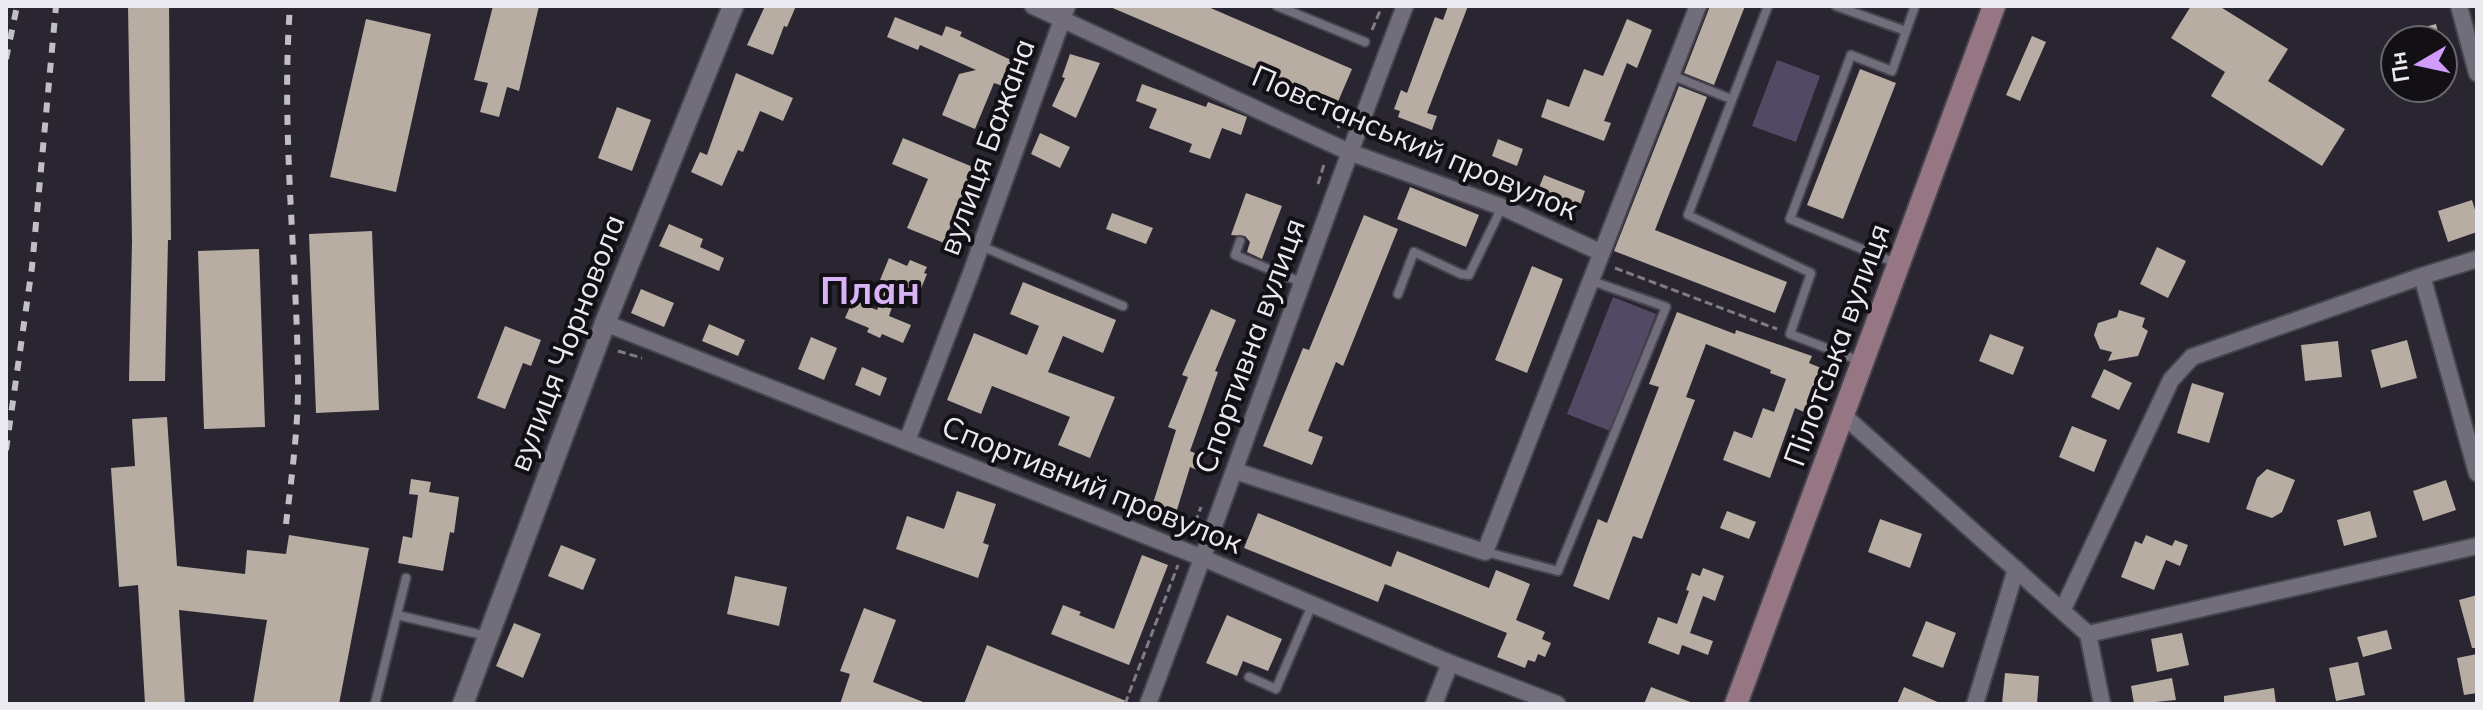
<svg xmlns="http://www.w3.org/2000/svg" width="2483" height="710" font-family="Mulish,sans-serif">
	<rect width="100%" height="100%" fill="#2a2631"/>
	<path fill="#524a64" d="M1777,60L1820,76L1796,142L1752,126Z
		M1613,297L1656,314L1610,431L1567,414Z"/>
	<path fill="#b7ada2" d="M128,6H169L171,240H168L165,381H129L132,241Z
		M493,6H539L519,91L507,87L499,117L480,112L488,83L474,80Z
		M765,6H796L787,27L784,26L773,55L747,45Z
		M1108,6H1206L1352,69L1337,104Z
		M1448,6H1468L1427,113L1437,116L1432,130L1398,117L1400,111L1394,109L1401,90L1407,93L1435,17L1443,20Z
		M1710,6H1745L1714,85L1684,73Z
		M2191,6H2219L2288,49L2268,81L2345,129L2322,166L2211,96L2225,72L2171,38Z
		M895,17L942,36L946,26L962,32L960,36L1011,60L1003,86L994,83L975,129L942,115L959,74L976,70L920,45L918,50L887,37Z
		M366,19L431,34L396,192L330,177Z
		M1627,19L1652,30L1637,68L1627,63L1604,121L1611,123L1604,141L1541,117L1547,99L1569,107L1584,69L1603,76Z
		M2436,24L2440,40H2395V35Z
		M2032,36L2046,42L2020,101L2006,95Z
		M1070,54L1100,63L1076,118L1052,106L1065,78L1062,77Z
		M1860,69L1896,83L1843,219L1807,205Z
		M736,73L793,98L783,121L760,111L743,152L738,150L722,186L691,172L700,152L707,155Z
		M1142,84L1206,107L1208,102L1247,117L1241,135L1222,128L1210,159L1189,152L1192,144L1149,128L1157,109L1136,101Z
		M1679,86L1707,97L1655,230L1787,282L1775,313L1614,251Z
		M617,107L651,120L632,171L598,158Z
		M1040,133L1070,147L1060,168L1031,154Z
		M903,138L973,167L944,243L907,228L928,179L892,164Z
		M1498,139L1523,149L1517,166L1492,156Z
		M1544,175L1585,191L1578,211L1536,195Z
		M1410,187L1479,215L1466,247L1397,219Z
		M1246,193L1282,206L1262,259L1247,252L1250,242L1245,236L1231,235Z
		M2472,200L2477,216V232L2448,242L2438,211Z
		M1112,213L1153,228L1146,244L1106,229Z
		M1364,215L1398,229L1343,366L1336,362L1308,431L1323,437L1312,465L1263,446L1303,348L1309,350Z
		M669,224L703,239L700,247L724,258L719,271L659,246Z
		M372,231L379,410L316,413L309,234Z
		M2157,247L2186,261L2168,298L2140,284Z
		M259,249L265,427L204,429L198,251Z
		M889,258L907,266L910,260L927,267L924,273L927,274L918,296L880,280Z
		M1532,266L1563,279L1527,373L1495,360Z
		M1023,282L1116,320L1103,353L1063,336L1048,372L1115,397L1090,458L1058,445L1070,417L992,386L981,414L947,400L974,333L1027,355L1039,326L1010,314Z
		M641,289L674,303L664,327L631,313Z
		M885,290L896,295L889,316L911,325L903,343L882,334L880,338L867,332L869,328L845,318L853,300L877,310Z
		M1211,309L1236,320L1215,371L1218,372L1190,451L1202,456L1197,470L1190,467L1173,523L1149,516L1176,430L1168,427L1188,377L1182,375Z
		M2119,310L2145,318L2142,327L2148,331L2138,356L2108,361L2112,352L2100,349L2094,335L2098,323L2117,317Z
		M1677,312L1735,334L1736,330L1812,356L1809,363L1821,368L1804,412L1795,408L1770,478L1723,460L1734,431L1752,438L1763,408L1774,412L1786,379L1770,373L1771,370L1706,344L1686,397L1695,400L1642,539L1633,536L1609,600L1573,586L1598,519L1607,523L1659,387L1649,384Z
		M709,324L745,340L738,356L702,341Z
		M505,326L541,340L531,366L523,363L505,409L477,398Z
		M1990,334L2024,347L2013,375L1979,361Z
		M811,337L837,348L824,380L798,369Z
		M2407,340L2417,378L2381,388L2371,350Z
		M2338,341L2342,377L2305,381L2301,345Z
		M862,367L887,378L880,396L855,385Z
		M2104,369L2132,383L2119,410L2091,397Z
		M2192,383L2224,393L2209,443L2177,433Z
		M167,417L177,566L245,574L247,550L286,554L289,535L369,548L339,704H253L267,620L179,610L185,704H145L138,585L119,587L111,468L135,466L132,419Z
		M2072,426L2107,440L2094,472L2059,457Z
		M2267,469L2295,480L2282,512L2272,518L2246,509L2257,478Z
		M411,479L431,482L429,492L459,497L454,533L450,532L443,571L398,563L403,536L412,538L418,495L409,494Z
		M2446,480L2456,510L2423,521L2413,491Z
		M957,491L996,504L983,543L989,545L978,578L896,549L907,516L944,529Z
		M1727,511L1756,522L1749,539L1720,528Z
		M2370,511L2377,537L2344,546L2337,520Z
		M1258,513L1391,567L1397,551L1489,588L1496,570L1530,584L1516,620L1545,632L1542,639L1551,643L1545,657L1538,654L1535,662L1528,660L1525,668L1497,657L1507,633L1385,584L1378,602L1244,548Z
		M1880,519L1922,534L1910,568L1868,552Z
		M2146,535L2172,546L2175,540L2188,545L2180,566L2166,560L2154,590L2121,577L2135,541L2142,544Z
		M561,545L596,559L583,590L548,576Z
		M1142,555L1168,565L1129,665L1051,634L1063,605L1081,612L1079,615L1114,629Z
		M1703,568L1724,576L1715,601L1703,596L1690,633L1713,641L1708,655L1682,645L1679,655L1648,643L1658,617L1677,624L1689,591L1686,590L1692,573L1700,576Z
		M735,576L787,587L779,626L727,614Z
		M2477,595V648H2472L2459,600Z
		M864,608L896,620L873,682L928,704H840L850,674L840,671Z
		M1227,615L1282,639L1268,671L1243,661L1237,676L1206,663Z
		M1926,621L1956,633L1943,668L1912,656Z
		M514,623L541,634L523,678L496,666Z
		M2387,630L2392,649L2363,657L2357,637Z
		M2182,633L2189,665L2157,672L2151,639Z
		M987,645L1131,703L1130,704H964Z
		M2477,654V693L2464,695L2457,658Z
		M2358,662L2365,695L2336,701L2329,668Z
		M2005,673L2039,676L2037,704H2002Z
		M2172,678L2176,700L2134,704L2131,686Z
		M1651,687L1693,703V704H1644Z
		M1904,687L1942,704H1897Z
		M2274,688L2276,704H2224V696Z"/>
	<g fill="none" stroke-linecap="round" stroke-linejoin="round">
		<defs>
			<path id="service" d="M1277,6L1365,42
				M1768,6L1688,215L1811,273L1790,334L1860,361
				M1836,6L1906,31
				M1671,75L1731,99
				M1240,241L1235,255L1303,283
				M981,246L1123,306
				M1898,264L1790,219L1851,55L1892,71L1915,6
				M1398,294L1414,252L1461,274L1469,275L1502,207
				M1486,552L1558,571L1666,307L1589,280
				M397,615L487,636
				M1249,677L1276,689L1312,605
				M375,704L406,578"/>
			<path id="minor" d="M1033,6L1349,152L1502,207L1600,252
				M2459,6L2477,73
				M2422,276L2477,473
				M605,323L1203,558L1450,663L1557,704
				M1843,415L2088,634L2102,704
				M907,441L970,276L1067,6
				M1235,471L1485,552L1698,6
				M2063,609L2171,380L2192,357L2422,276L2477,259
				M2088,634L2477,546
				M1148,704C1236,472 1316,237 1405,6
				M1434,704L1450,663
				M1975,704L2016,569"/>
			<path id="tertiary" d="M463,704L605,323L733,6"/>
			<path id="secondary" d="M1736,704L1994,6"/>
		</defs>
		<use href="#service" stroke="#46444d" stroke-width="12"/>
		<use href="#minor" stroke="#46444d" stroke-width="20"/>
		<use href="#tertiary" stroke="#46444d" stroke-width="24"/>
		<use href="#secondary" stroke="#46444d" stroke-width="26"/>
		<path stroke="#7f7c85" stroke-width="3" stroke-dasharray="8 4" stroke-linecap="butt" d="M1372,30L1382,6
			M1338,128L1346,109
			M1318,184L1325,161
			M1615,268L1777,329
			M618,351L642,358
			M1191,534L1201,507
			M1125,704L1178,565"/>
		<use href="#service" stroke="#716d7a" stroke-width="8"/>
		<use href="#minor" stroke="#716d7a" stroke-width="16"/>
		<use href="#tertiary" stroke="#716d7a" stroke-width="20"/>
		<use href="#secondary" stroke="#977684" stroke-width="22"/>
		<path stroke="#c1bec6" stroke-width="6" stroke-dasharray="10 10" stroke-linecap="butt" d="M6,59L17,6
			M6,450L32,267L56,6
			M286,524C292,474 299,423 298,372C296,250 281,128 290,6"/>
	</g>
	<g text-anchor="middle" stroke-width="8" stroke-linejoin="round" paint-order="stroke">
		<g font-size="30" fill="#eceaf1" stroke="#121015">
			<text transform="translate(1415 143) rotate(23)" y="10">Повстанський провулок</text>
			<text transform="translate(987 147) rotate(-70)" y="10">вулиця Бажана</text>
			<text transform="translate(567 343) rotate(-69)" y="10">вулиця Чорновола</text>
			<text transform="translate(1837 345) rotate(-70)" y="10">Пілотська вулиця</text>
			<text transform="translate(1250 346) rotate(-70)" y="10">Спортивна вулиця</text>
			<text transform="translate(1092 485) rotate(22)" y="10">Спортивний провулок</text>
		</g>
		<g font-size="38" font-weight="bold" fill="#d8b3f7" stroke="#121015">
			<text x="870" y="304">План</text>
		</g>
	</g>
	<rect width="2483" height="710" fill="none" stroke="#eceaf1" stroke-width="16"/>
	<g transform="translate(2419 64) rotate(261)"><circle r="38" fill="#121015" stroke="#69676d" stroke-width="2"/>
	<path d="M0-6L14 30L0 20L-14 30Z" fill="#d29cfd"/>
	<text y="-12" font-size="22" font-weight="bold" text-anchor="middle" fill="#eceaf1">Пн</text>
	</g>
</svg>
